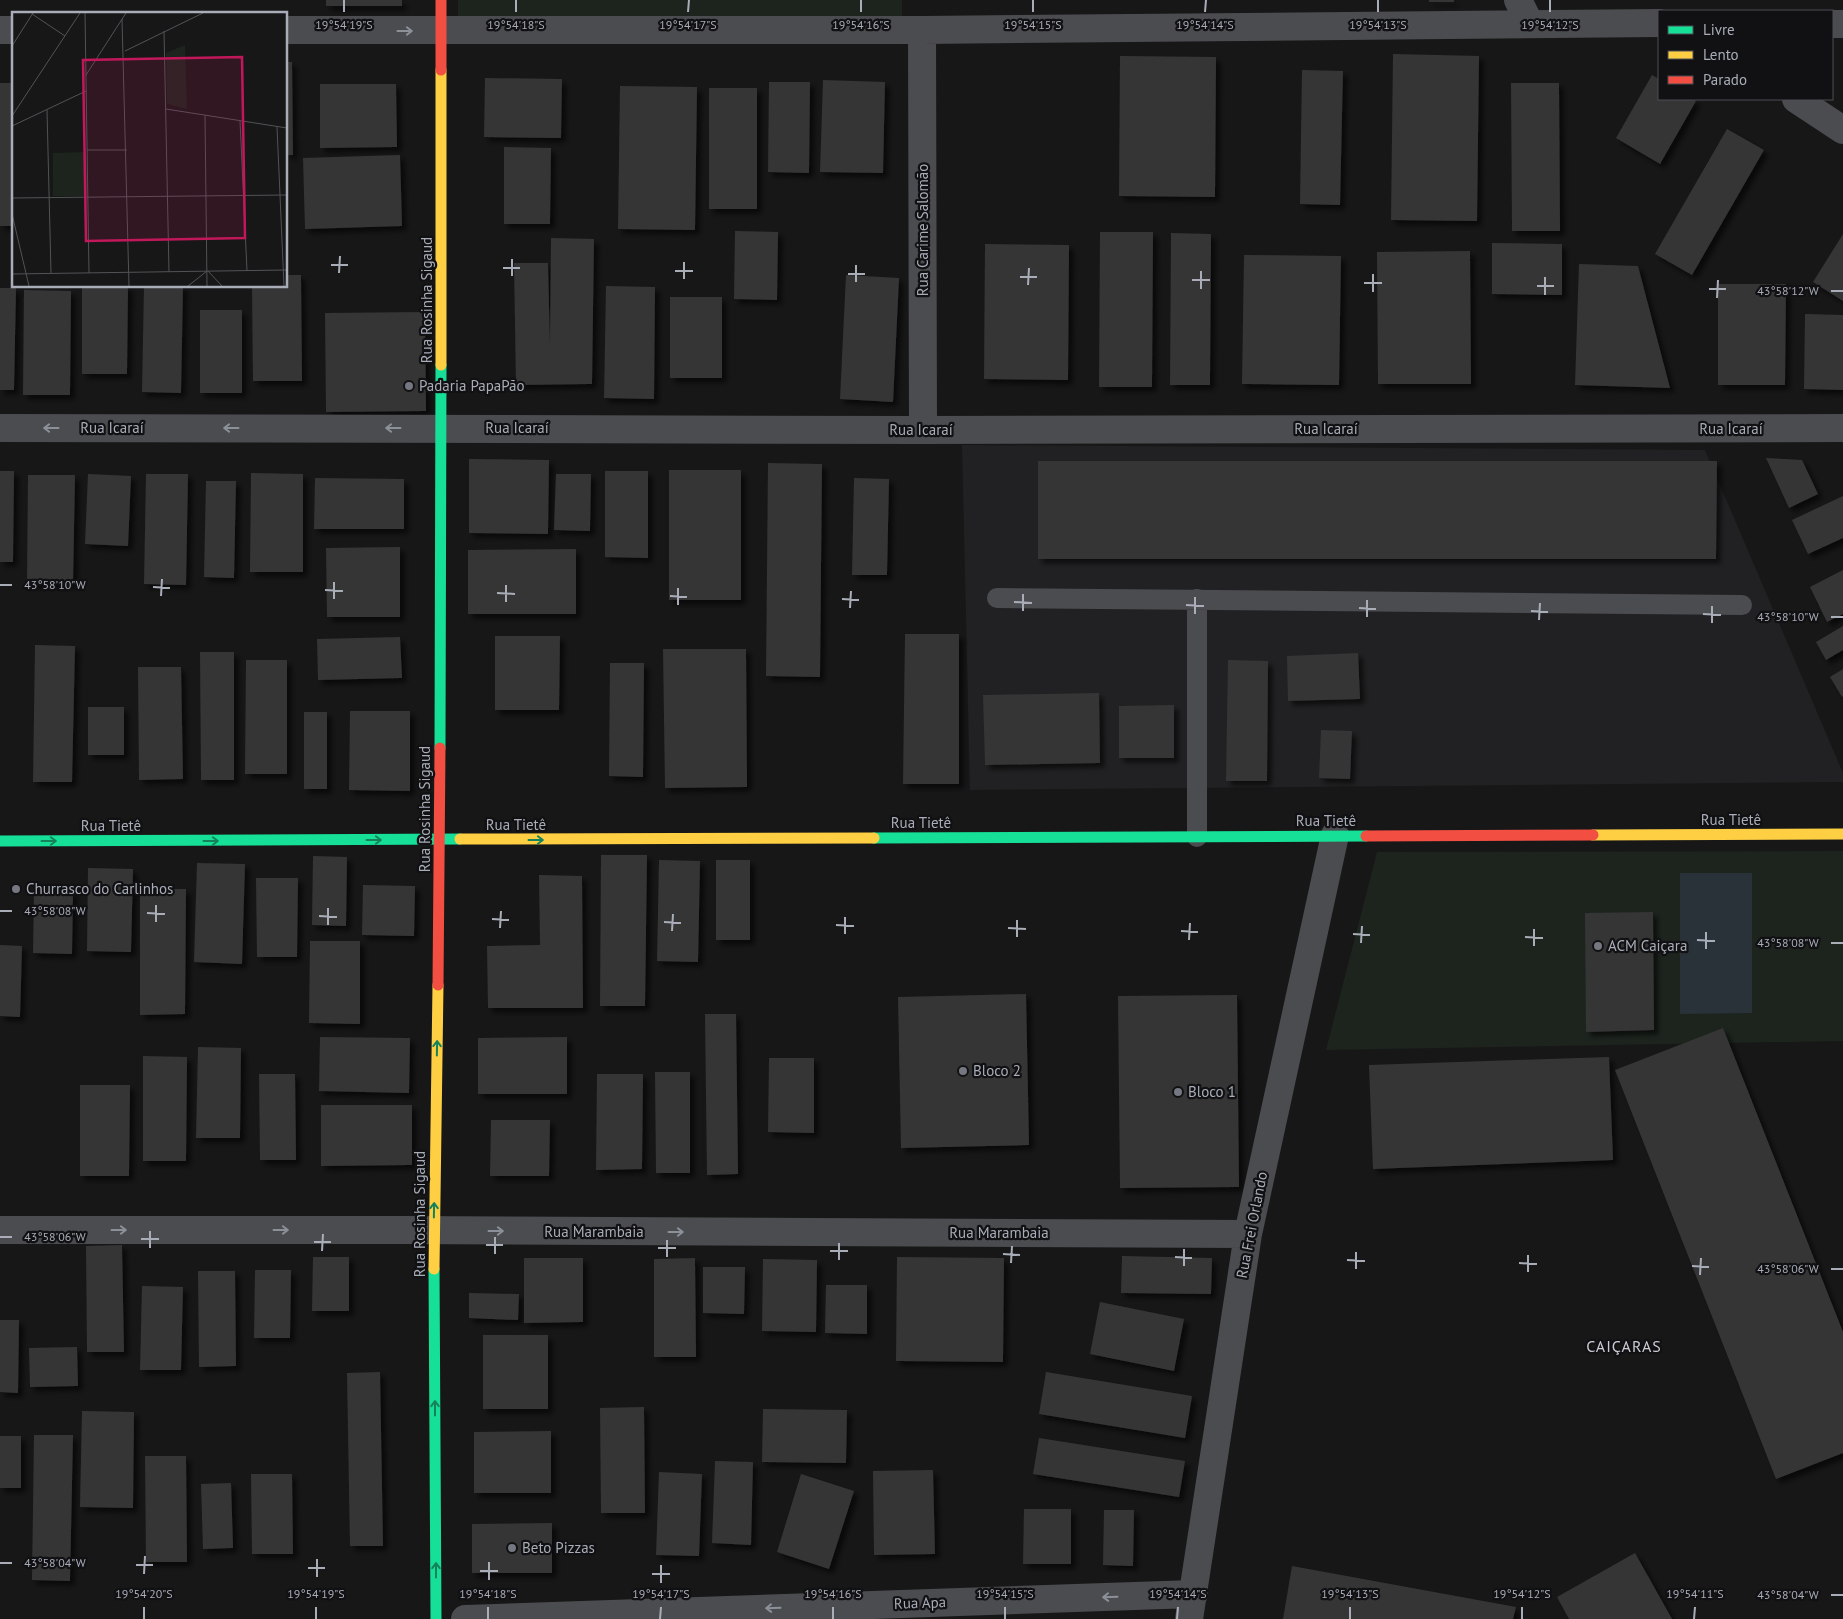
<svg xmlns="http://www.w3.org/2000/svg" width="1843" height="1619" font-family="'PT Sans',sans-serif">
	<defs>
		<filter id="shadow"><feDropShadow dx="4.5" dy="4.5" stdDeviation="2.5" flood-color="#0009"/></filter>
	</defs>
	<rect width="100%" height="100%" fill="#171717"/>
	<path fill="#212123" d="M962,445L1705,450L1843,773V782L970,790Z"/>
	<path fill="#1d241e" d="M458,0H902V16L458,25Z
		M1843,851V1041L1326,1050L1377,852Z"/>
	<path fill="#2a3239" d="M1680,873H1752V1013L1680,1014Z"/>
	<path fill="#353536" filter="url(#shadow)" d="M326,0H402V6H326Z
		M1429,0H1454V2H1429Z
		M1393,54L1479,56L1477,221L1391,220Z
		M1120,56L1216,57L1215,197L1119,196Z
		M286,62H292L293,155H286Z
		M1302,70L1343,71L1340,205L1300,204Z
		M1652,75L1659,79V99H1692L1696,101L1660,164L1616,138Z
		M485,78L562,79L561,138L484,137Z
		M823,80L885,82L883,173L820,172Z
		M769,82H810L809,173L768,172Z
		M0,83H14V226H0Z
		M1511,83H1559L1560,231H1512Z
		M320,84H396L397,147L320,148Z
		M620,86L697,87L695,230L618,229Z
		M709,88H757V209H709Z
		M1727,129L1764,150L1692,275L1655,254Z
		M504,147L551,148L550,224H504Z
		M400,155L402,226L305,229L303,158Z
		M735,231L778,232L777,300L734,299Z
		M1100,232H1153L1152,387H1099Z
		M1171,233L1211,234L1210,385H1170Z
		M1843,234V301L1813,282Z
		M551,238L594,239L592,384L516,385L514,263H548L550,346Z
		M1492,243L1562,244V295L1492,294Z
		M985,244L1069,245L1068,380L984,379Z
		M1470,251L1471,384H1378L1377,252Z
		M1244,255L1341,256L1339,385L1242,384Z
		M1579,264L1638,266L1670,388L1575,385Z
		M286,275H301L302,381H253L252,286H286Z
		M846,275L899,278L893,402L840,399Z
		M1718,284H1786L1785,385H1718Z
		M82,286H128L127,374H82Z
		M144,286H183L181,393L142,392Z
		M606,286L655,287L654,399L604,398Z
		M0,288H16L14,390H0Z
		M24,290L71,291L70,395H23Z
		M670,297H722V378H670Z
		M200,310H242V393H200Z
		M425,312L426,411L326,412L325,313Z
		M1805,314L1843,315V390L1804,389Z
		M1766,458L1802,460L1818,494L1789,508Z
		M469,459L549,460L548,534L469,533Z
		M1038,461H1717L1716,559H1038Z
		M768,463L822,464L820,677L766,676Z
		M669,470H741V600H669Z
		M0,471H14L13,562H0Z
		M605,471H648V558L605,557Z
		M251,473L303,474V572H250Z
		M88,474L131,476L128,546L85,544Z
		M146,474H188L186,585L144,584Z
		M556,474H591L590,531L554,530Z
		M28,475H75L73,584H27Z
		M315,478L404,479V529H314Z
		M854,478L889,479L887,575H852Z
		M206,481H236L234,578L204,577Z
		M1843,496V538L1808,554L1792,520Z
		M400,547V617H327L326,548Z
		M576,549V614H468V550Z
		M1843,570V614L1827,622L1810,587Z
		M1843,626V650L1826,660L1816,642Z
		M905,634H959V784H903Z
		M495,636H560L559,710H495Z
		M400,637L402,678L318,680L317,639Z
		M35,645L75,646L72,782H33Z
		M663,649H746L747,787L665,788Z
		M200,652H234V780H201Z
		M1358,653L1360,699L1288,701L1287,656Z
		M246,660H287V774H245Z
		M1228,660L1268,661L1267,781H1226Z
		M610,663H644L643,777L609,776Z
		M138,667H181L183,779L139,780Z
		M1843,669V696L1842,697L1830,677Z
		M1099,693L1100,763L985,765L983,695Z
		M1174,705V758H1119V706Z
		M88,707H124V755H88Z
		M350,711H410V791L349,790Z
		M304,712H327V789H304Z
		M1321,730L1352,731L1350,779L1319,778Z
		M601,855H647L645,1006H600Z
		M313,856L347,857L346,926L312,925Z
		M659,860L700,861L698,962L657,961Z
		M716,860H750V940H716Z
		M197,863L245,864L242,964L194,962Z
		M88,868L133,869L131,952L87,951Z
		M539,875L582,876L583,1008H488L487,946L540,945Z
		M256,878H298L297,957H257Z
		M363,885L415,886L414,936L362,935Z
		M140,889H186L185,1014L140,1015Z
		M34,891H73L72,954L33,953Z
		M1653,912L1654,1030L1586,1032L1585,913Z
		M310,941H360V1024L309,1023Z
		M0,945L22,946L20,1017L0,1016Z
		M1026,994L1029,1145L901,1148L898,997Z
		M1237,995L1239,1187L1120,1188L1118,996Z
		M705,1014H736L738,1174L707,1175Z
		M1723,1028L1843,1332V1453L1776,1479L1615,1070Z
		M320,1037L410,1038L409,1093L319,1091Z
		M567,1037V1094H478V1038Z
		M198,1047L241,1048L240,1138H196Z
		M143,1056L187,1057L186,1161H143Z
		M1609,1057L1613,1160L1373,1169L1369,1065Z
		M769,1058H814V1133L768,1132Z
		M655,1072H690V1173H656Z
		M259,1074H295L296,1160H260Z
		M597,1074H643L642,1169L596,1170Z
		M80,1085H130L129,1176H80Z
		M321,1105H412V1165L321,1166Z
		M491,1120H550L549,1176H490Z
		M122,1245L124,1352H87L86,1246Z
		M1122,1256L1212,1258L1211,1294L1121,1293Z
		M313,1257H349V1311H312Z
		M897,1257L1004,1258L1003,1362L896,1361Z
		M524,1258H583V1322L524,1323Z
		M695,1258L696,1357H654V1259Z
		M763,1259L817,1260L816,1332L762,1331Z
		M703,1267H745L744,1314L703,1313Z
		M255,1270H291L290,1338H254Z
		M198,1271H235L236,1366L199,1367Z
		M826,1285H867V1334L825,1333Z
		M142,1286L183,1287L181,1370H140Z
		M469,1293L519,1294L518,1320L469,1318Z
		M1100,1302L1184,1319L1174,1371L1090,1354Z
		M0,1320H19L18,1393L0,1392Z
		M483,1335H548V1409H483Z
		M77,1347L78,1386L30,1387L29,1348Z
		M380,1372L383,1546H350L347,1373Z
		M1046,1372L1192,1396L1185,1438L1039,1414Z
		M644,1407L645,1513H601L600,1408Z
		M763,1409L847,1410L846,1463L762,1462Z
		M82,1411L134,1412L133,1508L80,1507Z
		M551,1431V1493H474V1432Z
		M34,1435H73L70,1581L32,1580Z
		M0,1436H21V1488H0Z
		M1039,1438L1185,1461L1179,1497L1033,1474Z
		M145,1456H186L187,1562H146Z
		M715,1461L753,1462L751,1545L712,1543Z
		M933,1470L935,1554L874,1555L873,1471Z
		M659,1472L702,1474L699,1556L656,1555Z
		M251,1474H292L293,1554H252Z
		M801,1474L854,1491L829,1569L777,1552Z
		M231,1483L233,1548L203,1549L201,1484Z
		M1024,1509H1071V1564H1023Z
		M1104,1510H1134L1133,1566L1103,1565Z
		M552,1523V1573H472V1524Z
		M1635,1553L1672,1619H1569L1557,1597Z
		M1292,1566L1516,1607L1513,1619H1283Z"/>
	<g fill="none" stroke-linecap="round" stroke-linejoin="round">
		<path stroke="#4b4c50" stroke-width="20" d="M997,598L1742,605
			M1197,837V599"/>
		<path stroke="#4b4c50" stroke-width="28" d="M1518,0L1530,24
			M1832,24H1843
			M0,30H14
			M286,30H922L1659,23
			M922,30L923,430
			M1796,99L1843,130
			M0,428L923,430L1843,428
			M0,1230H402L1248,1234
			M465,1619L1194,1594
			M1189,1619L1248,1234L1335,835"/>
		<path stroke="#16e098" stroke-width="11" d="M440,748L441,365
			M874,838L1366,836
			M0,841L460,839
			M434,1269L436,1619"/>
		<path stroke="#ffcf43" stroke-width="11" d="M441,365V70
			M1593,835L1843,834
			M460,839L874,838
			M434,1269L438,985"/>
		<path stroke="#f24e42" stroke-width="11" d="M441,70V0
			M1366,836L1593,835
			M438,985L440,748"/>
	</g>
	<defs><path id="oneway-shaft" d="M-6 0H5M1.5-3L5.5 0L1.5 3" fill="none" stroke-width="1.6" stroke-linecap="round" stroke-linejoin="round" transform="scale(1.25)"/></defs>
	<g stroke="#8c9099">
		<use href="#oneway-shaft" transform="translate(405 31)"/>
		<use href="#oneway-shaft" transform="translate(51 428) rotate(180)"/>
		<use href="#oneway-shaft" transform="translate(231 428) rotate(180)"/>
		<use href="#oneway-shaft" transform="translate(393 428) rotate(180)"/>
		<use href="#oneway-shaft" transform="translate(119 1230)"/>
		<use href="#oneway-shaft" transform="translate(281 1230)"/>
		<use href="#oneway-shaft" transform="translate(496 1231)"/>
		<use href="#oneway-shaft" transform="translate(676 1232)"/>
		<use href="#oneway-shaft" transform="translate(1110 1597) rotate(178)"/>
		<use href="#oneway-shaft" transform="translate(773 1608) rotate(178)"/>
	</g>
	<g stroke="#14835c">
		<use href="#oneway-shaft" transform="translate(374 840)"/>
		<use href="#oneway-shaft" transform="translate(536 840)"/>
		<use href="#oneway-shaft" transform="translate(49 841)"/>
		<use href="#oneway-shaft" transform="translate(211 841)"/>
		<use href="#oneway-shaft" transform="translate(437 1048) rotate(-89)"/>
		<use href="#oneway-shaft" transform="translate(434 1210) rotate(-89)"/>
		<use href="#oneway-shaft" transform="translate(435 1408) rotate(-90)"/>
		<use href="#oneway-shaft" transform="translate(436 1570) rotate(-90)"/>
	</g>
	<path fill="none" stroke="#a8adb8" stroke-width="2" d="M344,12V0M516,12V0M688,12L689,0M861,12V0M1033,12V0M1205,12L1206,0M1378,12V0M1550,12V0M331,265H348M503,268H520M675,271H693M339,273L340,256M848,274H865M512,276V259M1020,277H1037M684,279V262M1192,280H1210M856,282V265M1364,283H1382M1028,285L1029,268M1537,286H1554M1201,289V271M1709,289H1726M1831,291H1843M1373,292V274M1545,295V277M1717,298L1718,280M0,585H12M153,587L170,588M325,590L343,591M497,593L515,594M161,596L162,579M670,596L687,597M334,599V582M842,599L859,600M506,602V585M1014,602L1032,603M678,605V588M1186,605L1204,606M850,608L851,591M1359,608L1376,609M1023,611V594M1531,611L1548,612M1195,614V597M1703,614L1721,615M1367,617V600M1831,617H1843M1539,620L1540,603M1712,623V606M0,911H12M147,913L165,914M319,916L337,917M492,919L509,920M156,922V905M664,922L681,923M328,925V908M836,925L854,926M500,928L501,911M1008,928L1026,929M672,931L673,914M1181,931L1198,932M845,934V917M1353,934L1370,935M1017,937V920M1525,937L1543,938M1189,940L1190,923M1697,940L1715,941M1361,943L1362,926M1831,943H1843M1534,946V929M1706,949V932M0,1237H12M141,1239H159M314,1242H331M486,1245H503M150,1248V1231M658,1248H676M322,1251L323,1234M830,1251H848M495,1254V1237M1003,1254L1020,1255M667,1257V1240M1175,1257L1192,1258M839,1260V1243M1347,1260L1365,1261M1011,1263L1012,1246M1519,1263L1537,1264M1184,1266V1249M1692,1266L1709,1267M1356,1269V1252M1831,1269H1843M1528,1272V1255M1700,1275L1701,1258M0,1563H12M136,1565H153M308,1568H325M480,1571H498M144,1574L145,1556M652,1574H670M317,1577V1559M489,1580V1562M661,1583V1565M1831,1595H1843M144,1619V1607M316,1619V1607M488,1619V1607M660,1619L661,1607M833,1619V1607M1005,1619V1607M1177,1619L1178,1607M1350,1619V1607M1522,1619V1607M1694,1619L1695,1607"/>
	<g fill="#757880" stroke="#111113" stroke-width="2">
		<circle cx="409" cy="386" r="5"/>
		<circle cx="16" cy="889" r="5"/>
		<circle cx="1598" cy="946" r="5"/>
		<circle cx="963" cy="1071" r="5"/>
		<circle cx="1178" cy="1092" r="5"/>
		<circle cx="512" cy="1548" r="5"/>
	</g>
	<g text-anchor="middle" stroke-width="4.5" stroke-linejoin="round" paint-order="stroke">
		<g font-size="15" fill="#a8adb8" stroke="#111113">
			<text transform="translate(923 230) rotate(-90)" y="5">Rua Carime Salomão</text>
			<text transform="translate(427 300) rotate(-90)" y="5">Rua Rosinha Sigaud</text>
			<text x="112" y="433">Rua Icaraí</text>
			<text x="517" y="433">Rua Icaraí</text>
			<text x="1326" y="434">Rua Icaraí</text>
			<text x="1731" y="434">Rua Icaraí</text>
			<text x="921" y="435">Rua Icaraí</text>
			<text transform="translate(425 809) rotate(-90)" y="5">Rua Rosinha Sigaud</text>
			<text x="1731" y="825">Rua Tietê</text>
			<text x="1326" y="826">Rua Tietê</text>
			<text x="921" y="828">Rua Tietê</text>
			<text x="516" y="830">Rua Tietê</text>
			<text x="111" y="831">Rua Tietê</text>
			<text transform="translate(420 1214) rotate(-90)" y="5">Rua Rosinha Sigaud</text>
			<text transform="translate(1252 1225) rotate(-79)" y="5">Rua Frei Orlando</text>
			<text x="594" y="1237">Rua Marambaia</text>
			<text x="999" y="1238">Rua Marambaia</text>
			<text transform="translate(920 1603) rotate(-2)" y="5">Rua Apa</text>
		</g>
		<g font-size="15" fill="#a8adb8" stroke="#111113" text-anchor="start">
			<text x="419" y="391">Padaria PapaPão</text>
			<text x="26" y="894">Churrasco do Carlinhos</text>
			<text x="1608" y="951">ACM Caiçara</text>
			<text x="973" y="1076">Bloco 2</text>
			<text x="1188" y="1097">Bloco 1</text>
			<text x="522" y="1553">Beto Pizzas</text>
		</g>
		<g font-size="16" letter-spacing="1" fill="#c9ccd4" stroke="#111113">
			<text x="1624" y="1352">CAIÇARAS</text>
		</g>
	</g>
	<g transform="translate(12 12)">
		<rect width="275" height="275" fill="#171717"/>
		<path d="M173,33L175,97L155,92L154,41ZM74,140L76,184H41V141Z" fill="#1d241e"/>
		<path fill="none" stroke="#515357" stroke-width="1" d="M73,1L77,261M20,2L53,24M110,7L117,274M152,19L157,260M0,34L21,1M113,39L191,1M74,63L114,1M154,97L275,116M35,98L39,261M0,104L68,1M193,104L195,274M228,109L235,259M0,114L74,79M265,115L272,274M75,138H115M0,186L275,183M0,202L17,274M196,259L210,274M0,262L275,258M176,274L195,259"/>
		<path fill="#c2185b" fill-opacity="0.15" stroke="#c2185b" stroke-width="2.5" d="M230,45L233,226L74,229L71,48Z"/>
		<rect width="275" height="275" fill="none" stroke="#a8adb8" stroke-width="2.5"/>
	</g>
	<g font-size="12" text-anchor="middle" fill="#a8adb8" stroke="#111113" stroke-width="4.5" stroke-linejoin="round" paint-order="stroke">
		<text x="344" y="29">19°54'19"S</text>
		<text x="516" y="29">19°54'18"S</text>
		<text x="688" y="29">19°54'17"S</text>
		<text x="861" y="29">19°54'16"S</text>
		<text x="1033" y="29">19°54'15"S</text>
		<text x="1205" y="29">19°54'14"S</text>
		<text x="1378" y="29">19°54'13"S</text>
		<text x="1550" y="29">19°54'12"S</text>
		<text x="1788" y="295">43°58'12"W</text>
		<text x="55" y="589">43°58'10"W</text>
		<text x="1788" y="621">43°58'10"W</text>
		<text x="55" y="915">43°58'08"W</text>
		<text x="1788" y="947">43°58'08"W</text>
		<text x="55" y="1241">43°58'06"W</text>
		<text x="1788" y="1273">43°58'06"W</text>
		<text x="55" y="1567">43°58'04"W</text>
		<text x="144" y="1598">19°54'20"S</text>
		<text x="316" y="1598">19°54'19"S</text>
		<text x="488" y="1598">19°54'18"S</text>
		<text x="661" y="1598">19°54'17"S</text>
		<text x="833" y="1598">19°54'16"S</text>
		<text x="1005" y="1598">19°54'15"S</text>
		<text x="1178" y="1598">19°54'14"S</text>
		<text x="1350" y="1598">19°54'13"S</text>
		<text x="1522" y="1598">19°54'12"S</text>
		<text x="1695" y="1598">19°54'11"S</text>
		<text x="1788" y="1599">43°58'04"W</text>
	</g>
	<rect x="1658" y="10" width="175" height="90" fill="#111113" stroke="#4d4f55"/>
	<rect x="1668" y="26" width="25" height="8" fill="#16e098" stroke="#4d4f55"/>
	<text x="1703" y="35" font-size="15" fill="#a8adb8">Livre</text>
	<rect x="1668" y="51" width="25" height="8" fill="#ffcf43" stroke="#4d4f55"/>
	<text x="1703" y="60" font-size="15" fill="#a8adb8">Lento</text>
	<rect x="1668" y="76" width="25" height="8" fill="#f24e42" stroke="#4d4f55"/>
	<text x="1703" y="85" font-size="15" fill="#a8adb8">Parado</text>
</svg>
